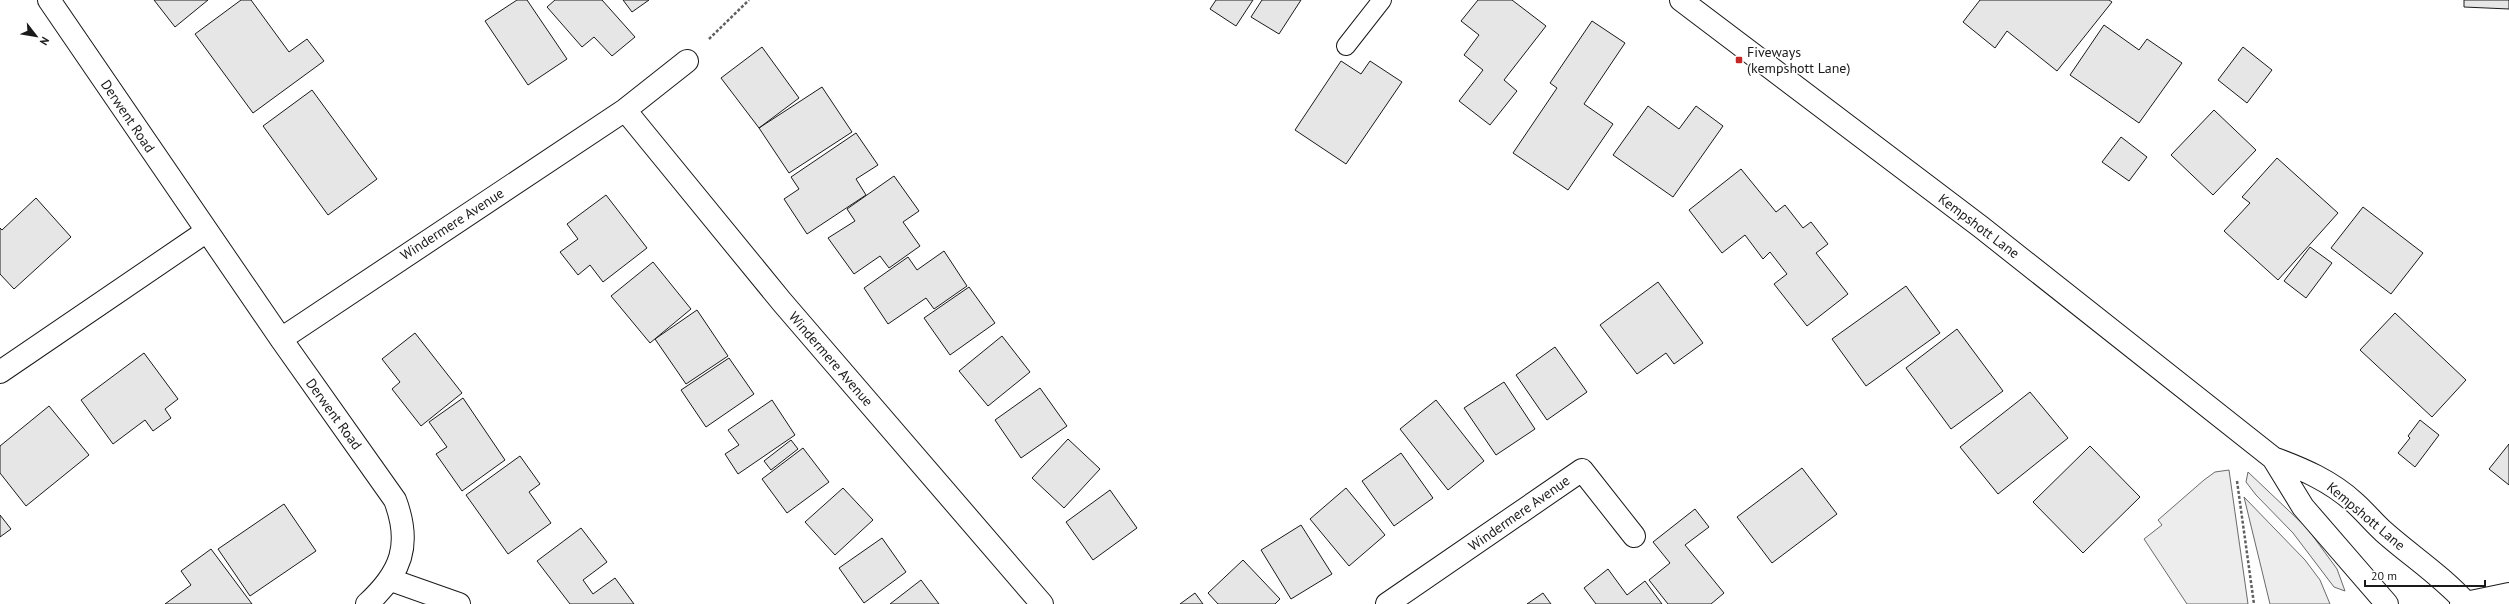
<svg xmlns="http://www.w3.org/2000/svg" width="2509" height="604" font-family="'PT Sans',sans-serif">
	<rect width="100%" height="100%" fill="#fff"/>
	<path fill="#ededed" stroke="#6a6a6a" d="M2229,470L2248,604H2187L2144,539L2162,525L2158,520L2204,480L2215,472Z
		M2248,472L2307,528L2337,569L2345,591L2334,587L2293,533L2256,495L2246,482Z
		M2244,497L2305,560L2320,580L2330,604H2270Z"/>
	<path fill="#e6e6e6" stroke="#1a1a1a" d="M154,0H208L175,27Z
		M241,0H251L289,52L307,39L324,61L253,113L195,34Z
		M517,0H527L567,59L528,85L485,21Z
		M555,0H602L635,37L612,56L594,37L582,47L547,7Z
		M623,0H649L632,12Z
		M1216,0H1253L1236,26L1210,9Z
		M1262,0H1301L1279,34L1251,17Z
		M1478,0H1512L1546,26L1504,80L1517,91L1490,125L1459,101L1483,70L1464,55L1479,35L1461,21Z
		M1980,0H2109L2112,2L2057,71L2007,31L1995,48L1963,22Z
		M2464,0H2509V9L2464,7Z
		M1592,21L1625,43L1584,104L1613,124L1568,190L1513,153L1557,88L1550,83Z
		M2104,25L2139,50L2147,39L2182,63L2139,123L2070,75Z
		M762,47L799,98L759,128L721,78Z
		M2243,47L2272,70L2247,103L2218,80Z
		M1341,61L1361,74L1370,61L1402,82L1346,164L1295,130Z
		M822,87L852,132L789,173L759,128Z
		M312,90L377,179L328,215L263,126Z
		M1648,106L1679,129L1696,106L1723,126L1673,197L1613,155Z
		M2214,110L2256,150L2213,195L2171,155Z
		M856,133L878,165L856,179L866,195L807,234L784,199L799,189L791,177Z
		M2121,137L2147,157L2129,181L2102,162Z
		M2277,158L2338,213L2278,280L2224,231L2250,203L2242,197Z
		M1741,169L1776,212L1785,205L1803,228L1811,222L1828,244L1816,253L1848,294L1807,326L1774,284L1787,274L1770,252L1763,259L1745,235L1722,253L1689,210Z
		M894,176L919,211L903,222L920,246L889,268L880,256L854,274L828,238L855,221L847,209Z
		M606,195L647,248L603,282L590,265L578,275L560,252L578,239L567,224Z
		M36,198L71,237L14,289L0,274V228L2,230Z
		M2363,207L2423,253L2391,294L2331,248Z
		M2310,247L2332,263L2306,298L2284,281Z
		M944,251L967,286L934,309L926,298L888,324L864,288L908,257L917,270Z
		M653,262L691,309L650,343L611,296Z
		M1658,282L1703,343L1674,364L1666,353L1637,374L1600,325Z
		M1906,286L1940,333L1866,386L1832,339Z
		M969,287L995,323L950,355L924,318Z
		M697,310L728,356L686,384L655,339Z
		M2395,313L2466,380L2432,417L2360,350Z
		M1957,329L2003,391L1951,429L1906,368Z
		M415,333L462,393L421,426L392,389L400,382L382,359Z
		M1002,336L1030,372L988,406L959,371Z
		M1555,347L1587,392L1547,420L1516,375Z
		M144,353L178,399L165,409L171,418L153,431L145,420L113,444L81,400Z
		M729,358L754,394L706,427L681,390Z
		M1504,382L1535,429L1496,455L1464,408Z
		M1040,388L1067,426L1021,458L995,420Z
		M2030,392L2068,438L1998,494L1960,447Z
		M463,398L505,460L462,491L436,454L447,447L429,422Z
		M772,400L795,435L738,474L725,454L739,445L728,430Z
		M1436,400L1484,461L1448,490L1400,429Z
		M49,406L89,455L26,506L0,473V446Z
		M2420,420L2439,435L2415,467L2398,453L2410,438L2408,436Z
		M1068,439L1100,469L1064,508L1032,478Z
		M791,440L798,449L771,470L764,461Z
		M2509,444V485L2489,469Z
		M2090,446L2140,497L2083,553L2033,502Z
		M803,448L829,482L787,513L762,479Z
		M1401,453L1433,498L1394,526L1362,481Z
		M520,456L540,484L529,492L551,523L508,554L466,495Z
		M1802,468L1837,514L1772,563L1737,517Z
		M843,488L873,520L835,555L805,522Z
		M1346,488L1385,535L1349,566L1310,519Z
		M1110,490L1137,528L1093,560L1066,522Z
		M284,504L316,551L250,596L218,549Z
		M1695,509L1709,527L1685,545L1724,593L1711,604H1668L1649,580L1670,563L1653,542Z
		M0,515L11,529L0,537Z
		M1301,525L1332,574L1291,599L1261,550Z
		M581,528L607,562L583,580L593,594L615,578L634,604H570L537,561Z
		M882,538L906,572L864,603L839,568Z
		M211,549L252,604H165L191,585L181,571Z
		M1243,560L1280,599L1275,604H1218L1208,593Z
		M1608,569L1627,595L1645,581L1662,604H1596L1584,588Z
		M921,580L939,604H890Z
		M1195,593L1203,604H1180Z
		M1543,593L1551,604H1527Z"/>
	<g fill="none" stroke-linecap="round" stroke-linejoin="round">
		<defs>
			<path id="lane" d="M1346,46L1382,0"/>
			<path id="street" d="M49,0L281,339L395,500C412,545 401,573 367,604
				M625,110L782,302L1042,604
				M281,339L625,110L687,61
				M0,372L207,231
				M391,580L459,604
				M1387,604L1582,470L1634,536"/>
			<path id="secondary" d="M1681,0L1981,227L2273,458C2303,469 2331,481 2355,503C2365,512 2374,523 2384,532C2411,556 2442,576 2467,604
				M2273,458L2303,507L2387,604
				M2461,604L2509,594"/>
		</defs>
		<use href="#lane" stroke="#1a1a1a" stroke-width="20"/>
		<use href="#street" stroke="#1a1a1a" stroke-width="24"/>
		<use href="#secondary" stroke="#1a1a1a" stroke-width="24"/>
		<path stroke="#5f5f5f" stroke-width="2.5" stroke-dasharray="3 2" stroke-linecap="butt" d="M709,39L749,0
			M2237,481L2254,604"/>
		<use href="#lane" stroke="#fff" stroke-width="18"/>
		<use href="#street" stroke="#fff" stroke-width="22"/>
		<use href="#secondary" stroke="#fff" stroke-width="22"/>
	</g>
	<rect fill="#c62828" stroke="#fff" stroke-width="1.5" x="1735" y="56" width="8" height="8" rx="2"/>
	<g text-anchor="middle" stroke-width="3" stroke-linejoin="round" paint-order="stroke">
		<g font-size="14" fill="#1a1a1a" stroke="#fff" text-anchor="start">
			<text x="1747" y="57">Fiveways<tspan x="1747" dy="16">(kempshott Lane)</tspan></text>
		</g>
		<g font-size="14" fill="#1a1a1a" stroke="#fff">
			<text transform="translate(128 116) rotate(56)" y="5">Derwent Road</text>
			<text transform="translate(452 224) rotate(-33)" y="5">Windermere Avenue</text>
			<text transform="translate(1979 226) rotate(37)" y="5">Kempshott Lane</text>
			<text transform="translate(831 359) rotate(49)" y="5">Windermere Avenue</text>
			<text transform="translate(334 414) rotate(54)" y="5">Derwent Road</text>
			<text transform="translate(1519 513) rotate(-35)" y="5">Windermere Avenue</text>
			<text transform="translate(2366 516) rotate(40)" y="5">Kempshott Lane</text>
		</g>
	</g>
	<g transform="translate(36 36) rotate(121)" stroke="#ffffff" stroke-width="3" paint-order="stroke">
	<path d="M0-3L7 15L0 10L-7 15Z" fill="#1a1a1a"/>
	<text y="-6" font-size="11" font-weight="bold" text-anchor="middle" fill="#1a1a1a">N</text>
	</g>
	<path d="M2365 580v6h120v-6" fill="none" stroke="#1a1a1a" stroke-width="2"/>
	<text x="2371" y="580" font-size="12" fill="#1a1a1a" stroke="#ffffff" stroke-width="3" paint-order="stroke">20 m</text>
</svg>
